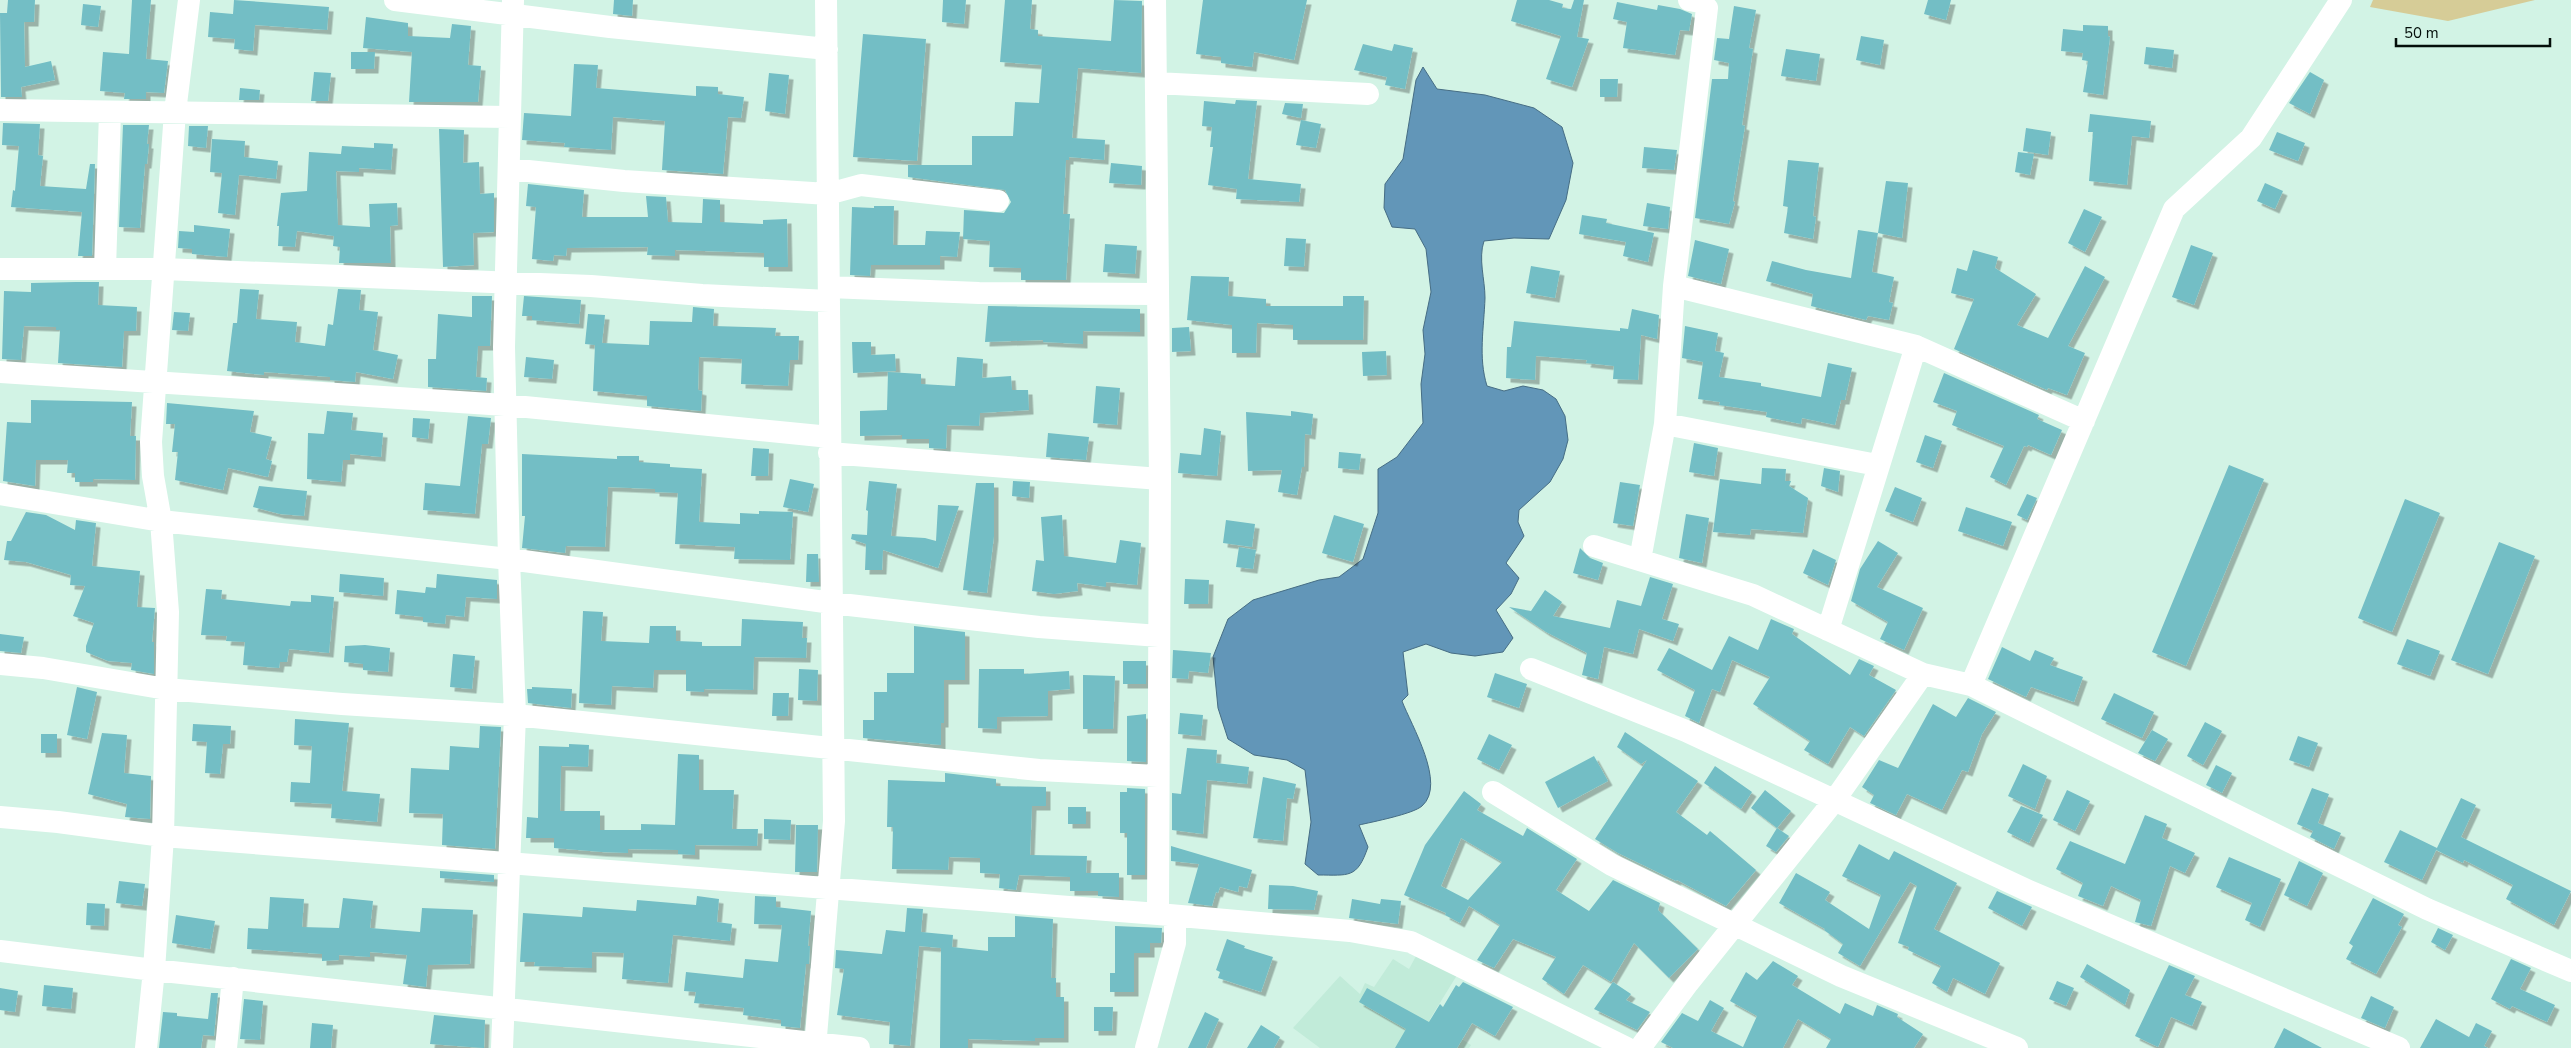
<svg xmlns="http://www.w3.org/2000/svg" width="2571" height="1048" font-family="'Nunito Sans',sans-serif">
	<defs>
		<filter id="shadow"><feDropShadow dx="4.5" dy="4.5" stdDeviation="0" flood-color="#0004"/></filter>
	</defs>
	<rect width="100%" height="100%" fill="#d2f3e5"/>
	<path fill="#c1ebd9" d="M1421,947L1462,967L1430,1019L1471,1045L1469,1048H1320L1293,1028L1340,976L1360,994L1365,983L1374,987L1393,959L1409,969Z"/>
	<path fill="#d6cc97" d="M2373,0H2535L2448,21L2370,7Z"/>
	<path fill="#6296b8" stroke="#466d84" d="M1423,67L1437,89L1485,95L1534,108L1562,127L1573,163L1566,200L1549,239L1514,238L1484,241C1478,259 1485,279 1485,298C1484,328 1478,357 1487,386L1504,391L1523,386L1543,390L1556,399L1565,416L1568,440L1563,459L1550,482L1519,510L1518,522L1524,536L1506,563L1519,578L1511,594L1496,610L1513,638L1503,652L1475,656L1451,653L1426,644L1403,652L1408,695L1402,701C1411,725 1447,784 1422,806C1413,814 1372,822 1359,825L1368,847C1357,879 1349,875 1318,875L1305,864L1311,822L1305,770L1287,760L1254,755L1228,739L1218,708L1213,657L1228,619L1253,600L1319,580L1339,577L1363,559L1378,513V469L1397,457L1423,423L1421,384L1425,354L1423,330L1431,292L1426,249L1415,229L1392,227L1384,208L1385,184L1403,159L1416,80Z"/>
	<path fill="#73bec5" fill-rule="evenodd" filter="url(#shadow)" d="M8,0H35L34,22H24L25,67L51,61L55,80L21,87L22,97H1L0,13H7Z
		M132,0H151L146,59L168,61L164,93L146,92V99H124L125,93L100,91L103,52L129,54Z
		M234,0L329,7L327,30L255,25L253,51L234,49L235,39L208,37L210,12L233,14Z
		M614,0H633L632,16L613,14Z
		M943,0H966L964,24L942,22Z
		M1005,0H1032L1030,29L1038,30V36L1111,41L1114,0L1142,1L1141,73L1078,68L1072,138L1105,140L1104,160L1069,157V160H1066L1063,214H1070L1066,280H1021V268L989,267L990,241L963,239L964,210L1004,213L1011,202L1005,190L908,177V165H972V136H1013L1015,102L1039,103L1042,65L1000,62Z
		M1203,0H1307L1294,60L1254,52L1252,67L1221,63V57L1196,54Z
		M1517,0H1549L1563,4L1562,8L1571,9L1574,0H1584L1577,37L1589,39L1572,87L1546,79L1561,36L1511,21Z
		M1928,0H1951L1946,20L1924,14Z
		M1617,2L1657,10L1658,5L1680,9L1692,14L1689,31L1680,30L1675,55L1623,48L1627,22L1613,19Z
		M83,4L101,6L98,27L81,25Z
		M1734,6L1756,10L1749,48L1753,49L1742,125L1745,126L1733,201L1735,202L1729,224L1695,218L1712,79H1728L1729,63L1714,60L1717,38L1729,39Z
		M366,17L408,23V36L450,38L452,24L471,26L468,65L481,66L478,102H409L412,52L363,48Z
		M2083,25L2108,26V36L2110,37L2103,95L2083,92L2088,61L2082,60L2083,53L2061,51L2063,29L2083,31Z
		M863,34L926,39L917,161L853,157Z
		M1861,36L1884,40L1880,65L1856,60Z
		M1363,44L1392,51L1394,44L1413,48L1405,89L1385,85L1387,77L1354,70Z
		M2146,47L2174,50L2172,68L2144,64Z
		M1786,49L1820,54L1816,81L1781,76Z
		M351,52H375L374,69H351Z
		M574,64L598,65L596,88L696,96V86L718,87V94L744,97L741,118L728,117L723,174L662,170L665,121L613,117L611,150L564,147L565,143L522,140L524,113L571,116Z
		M314,72L331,73L328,101H311Z
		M2310,72L2324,80L2310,114L2289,103Z
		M769,73L789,75L785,114L765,111Z
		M1600,79H1618L1617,97H1600Z
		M240,88L260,90L259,100H239Z
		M1236,100L1257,101L1248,179L1301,184L1299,202L1236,199L1237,189L1208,185L1213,147H1210L1212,127L1202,126L1204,101L1235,104Z
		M1285,103L1303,104L1301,118L1282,114Z
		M2090,114L2151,121L2149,138L2132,136L2127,185L2089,181L2093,132H2088Z
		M1301,120L1321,124L1316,148L1296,145Z
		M3,123L40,124L38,155L43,156L40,186L86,189L90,164H95L92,256H78L82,212L11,207L13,190L15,191L19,146L2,145Z
		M123,125H149L147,144H149L147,164H145L140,228L119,227Z
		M189,126H208L206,148L188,146Z
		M2026,128L2051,132L2048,155L2023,151Z
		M439,129L464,130L463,163L479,162L480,194L494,193V232L473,233L474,265L443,267Z
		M2277,132L2305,143L2298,161L2269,150Z
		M212,139L245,141L244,157L278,161L276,179L239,175L235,215L218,213L222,173L210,172Z
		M374,143L393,144L391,170L359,168V172L336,171L338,225L370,227L369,204L397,203L398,225L390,226L391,263H339L340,247L333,246L334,236L297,231L295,247L278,246L279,226H277L281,193L307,191L309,152L341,154L342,146L374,148Z
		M1644,147L1677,150L1674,170L1642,168Z
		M2018,152L2034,154L2030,175L2015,172Z
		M1788,160L1819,163L1813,216L1816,217L1813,239L1784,233L1788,207L1783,206Z
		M1111,163L1142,166L1141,185L1109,183Z
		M1886,181L1908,183L1902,238L1878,233Z
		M2265,183L2283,191L2275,209L2257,201Z
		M528,184L584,190L582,217H648L646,196L666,197L668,222L702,223L703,199L720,200V222L763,224V220L787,219L788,267H764V253L675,250V256L647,255L648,247L567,248L566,256L554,255L553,261L532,259L536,207L526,206Z
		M1647,203L1670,207L1668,229L1643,226Z
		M874,206H894L893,245H925L926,231L960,232L957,257L940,256V265H871L870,276L850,275L852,207L874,208Z
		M2084,209L2102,217L2085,252L2068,243Z
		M1582,215L1607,219L1606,223L1654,233L1648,262L1623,256L1626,242L1579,234Z
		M194,225L230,229L227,257L192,254V249L178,248L179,231L194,232Z
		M1858,230L1878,233L1872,272L1894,277L1889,302L1893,303L1889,320L1868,316L1866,320L1811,306L1813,294L1766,281L1772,261L1806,270L1851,278Z
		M1286,238L1306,239L1304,267L1284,266Z
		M1695,240L1729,249L1721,284L1688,276Z
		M1105,244L1137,246L1135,274L1103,272Z
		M2191,245L2213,253L2194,305L2172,297Z
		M1973,250L1998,257L1995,268L2036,294L2017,325L2048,338L2085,266L2105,277L2068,346L2085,353L2067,395L2048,388L2047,390L1954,349L1974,299L1951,293L1957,268L1967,271Z
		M1531,266L1560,271L1555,298L1526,293Z
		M1191,276L1229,277L1228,296L1266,299V306H1343V296H1364L1363,340H1293V325L1257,323L1256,353H1232V325L1187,320Z
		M76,282H99L98,305L137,307L136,331H124L122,367L58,363L60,330H56V327L24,326L21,360L2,359L4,291L31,292V283Z
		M240,289L259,290L256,319L297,322L295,342L325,346L328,324L333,325L338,289L361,290L359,310L378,312L373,350L398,355L393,379L356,372L355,382L330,380V377L264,372V375L227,371L233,323H237Z
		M472,296H492L490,346H478L476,377L487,378L486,391L428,387V359H436L438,314L472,317Z
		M524,296L581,300L579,324L532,320V316H522Z
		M988,306L1140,309V332L1083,331V344L1043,342V340L985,342Z
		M693,307L714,309L713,326L776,328L775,336H799L798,360H790L788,386L741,384L742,359L699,357L698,390L702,391L701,411L647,406V396L593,391L595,345L585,344L588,314L605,315L602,343L649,345L650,321L692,322Z
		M1632,309L1659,315L1657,339L1641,335L1638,380L1613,379L1614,366L1586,363L1587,360L1536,356L1535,380L1506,378L1507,347H1511L1514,321L1620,331V328L1628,329Z
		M174,312L190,313L188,331L172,330Z
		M1685,326L1718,333L1715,351L1724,353L1719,377L1761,383V386L1821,397L1828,363L1852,368L1845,400H1841L1835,425L1802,418L1801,424L1766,417L1767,412L1719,405L1720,402L1698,399L1703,362L1682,358Z
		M1189,327L1191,351L1172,352V328Z
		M852,342H871V355L895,354L896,371L853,373Z
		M1386,351L1387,375L1363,376L1362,352Z
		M526,357L554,360L552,379L524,377Z
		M957,357L983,359L982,378L1011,376L1012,390H1028L1029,410L980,413L979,426L947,425L946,449L929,448V439H902V435L860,436V411L887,410L888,372L921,374V384L955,386Z
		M1944,373L2039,415L2037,419L2062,430L2051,455L2028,445L2027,447L2024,446L2006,485L1990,477L2004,446L1952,425L1957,411L1933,402Z
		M1096,386L1120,388L1117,425L1093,423Z
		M31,400L132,402L130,436H136L135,480L93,479V482H75V473H67L68,460H36L35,486L3,481L7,422L31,423Z
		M167,403L254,411L250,432L272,437L266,459L272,461L268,477L228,468L223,490L175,480L178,452H172L175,424H166Z
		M327,411L353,413L351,430L383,433L381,457L350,454V460H343L341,482L307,479L308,433L324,434Z
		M1291,411L1313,414L1311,435L1305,434L1304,467H1302L1297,495L1278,492L1282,470L1248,471L1246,412L1291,416Z
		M468,416L491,418L488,444H482L475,514L423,510L425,483L460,486Z
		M413,418L430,419L428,439L412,437Z
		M1204,428L1221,431L1217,476L1178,473L1180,453L1201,455Z
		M1048,433L1089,437L1086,460L1046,457Z
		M1925,435L1942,441L1933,468L1916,462Z
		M1694,443L1718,448L1714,476L1689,472Z
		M753,448L769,449L768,476H751Z
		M1339,452L1361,454L1359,470L1338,468Z
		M522,454L617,459V456H639V462L670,464V467L702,469L699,522L740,524V513L759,514V511L793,512L790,560L734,559L735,547L675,544L678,493L655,492V489L608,487L605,547L566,546L565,553L522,548L525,516H522Z
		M2229,465L2264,479L2186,666L2152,652Z
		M1762,468L1786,469L1785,481H1791L1789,486L1808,498L1803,533L1751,529L1750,535L1713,532L1720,479L1761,484Z
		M1824,468L1840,471L1838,492L1821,486Z
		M790,479L814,484L808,512L783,507Z
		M869,481L897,484L891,536L925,538L936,541L938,505L959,506L938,568L883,550L882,570H865L866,544L851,539L852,534L867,535L868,511L866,510Z
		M1013,481L1030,482L1029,498L1012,496Z
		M1620,482L1640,485L1633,526L1613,523Z
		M976,483H994V536L987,593L963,590Z
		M259,486L307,491L304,516L280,514L253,507Z
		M1895,487L1922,498L1913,522L1885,511Z
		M2027,494L2037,498L2027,520L2017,515Z
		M2405,499L2440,513L2392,632L2358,618Z
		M1966,507L2012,522L2003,546L1958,531Z
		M26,512L46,515L75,530L76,520L96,523L92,566L140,571L137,607L155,608L152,642H154V674L131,670L132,663L108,661L86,652V646L94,623L73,616L85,586L70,585L71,575L26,562L4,560L7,541H11Z
		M1686,514L1709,518L1702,563L1679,558Z
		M1062,515L1064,556L1116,563L1120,540L1141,543L1137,585L1106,582V587L1077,583L1078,591L1054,594L1032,591L1036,560L1044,561L1041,517Z
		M1334,515L1364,524L1353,562L1322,553Z
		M1226,520L1255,524L1252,547L1223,543Z
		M1878,541L1898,553L1877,587L1923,608L1904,650L1880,639L1888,622L1851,601L1860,569Z
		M2499,542L2535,556L2488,674L2451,660Z
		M1239,547L1256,550L1253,569L1236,567Z
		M1580,548L1590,558L1603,563L1598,580L1573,573Z
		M1813,549L1836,560L1828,585L1803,573Z
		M807,554H818L819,582H806Z
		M340,574L384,578L383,596L339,592Z
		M437,574L497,580V599L466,597L464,617L446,615L445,624L423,622V617L395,614L397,590L425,593L426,587L436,588Z
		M1650,577L1673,584L1662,619L1679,624L1673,641L1639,629L1633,654L1604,647L1598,679L1582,675L1587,653L1546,632L1509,607L1531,611L1545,590L1562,602L1553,616L1610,628L1617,600L1641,606Z
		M1185,579L1209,580L1208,604H1184Z
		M206,589L222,590L221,599L290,606L291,601L311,602V595L334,597L329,653L289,649L287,662H280L279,668L243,665L245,642L226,641L227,636L201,635Z
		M583,611L603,612L601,641L649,643L650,626H676V641L702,642V646H741L742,619L803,622L802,638H807L806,658L754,657L753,690L704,689V692L686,691V670H654L653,688L612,686L611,705L579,703Z
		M1771,619L1794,629L1792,634L1850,675L1859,659L1874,666L1869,675L1896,690L1864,736L1850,727L1828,764L1804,750L1810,741L1753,704L1770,677L1732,660L1720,692L1712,689L1699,723L1685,716L1695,690L1657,670L1669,648L1712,670L1729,636L1758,650Z
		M914,626L965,632V680H944V723H941V745L863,738V720H874V692H887V673H914Z
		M0,634L24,637L21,653L0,651Z
		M2407,639L2440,651L2430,676L2397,664Z
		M365,645L390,648L388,672L363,670V664L344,662L345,646Z
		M2002,647L2030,661L2035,650L2054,658L2050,665L2083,677L2074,702L2031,687L2026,697L1988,679Z
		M1173,650L1211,653L1208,673L1189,671L1188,679L1172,678Z
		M453,654L475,656L472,689L450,687Z
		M1123,661H1146V684H1123Z
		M799,669L818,670L817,701L798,700Z
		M979,669H1024V674L1069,671L1070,689L1048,691V716L997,717V729L978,728Z
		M1495,673L1527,684L1519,708L1487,697Z
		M1083,675L1115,676L1113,729H1083Z
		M77,687L97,692L87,739L67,735Z
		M532,687L572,689L571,708L528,703L527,689H532Z
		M773,693H789L788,716H772Z
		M2114,693L2154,712L2142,738L2101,719Z
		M1968,698L1996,712L1982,734L1968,772L1962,770L1942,810L1907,794L1896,815L1870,803L1874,795L1862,787L1879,760L1898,768L1933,704L1956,717Z
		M1180,713L1203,715L1201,736L1178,734Z
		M1146,714V762L1127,761V716Z
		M295,719L349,723L342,791L380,794L377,822L331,818L332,804L290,802L291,782L310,783L312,746L294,745Z
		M2205,722L2222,731L2203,765L2187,756Z
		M193,724L231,726L230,744H223L220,774L205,773L207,742L192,741Z
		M480,726L501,727L495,849L442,845L443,814L409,813L411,768L449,770L450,746L479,748Z
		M2152,730L2168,739L2155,761L2138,753Z
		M1625,732L1698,781L1676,812L1707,835L1710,831L1756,870L1726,906L1677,880L1676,881L1618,853L1595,839L1647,760L1641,764L1617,747Z
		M102,733L127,735L124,773L151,776L150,819L125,817L127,804L88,794Z
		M41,734H57V753H41Z
		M1489,734L1512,745L1499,770L1477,759Z
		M2298,736L2318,743L2309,767L2289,760Z
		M569,744L589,745L588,767L561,766L560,811H600V830H641V824L675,825L678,754L699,755V790H734L732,829H758L757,846L695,845V855L678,854V850L628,849V853L602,852L554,848V838H526L527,817L538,818L539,746L569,747Z
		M1187,748L1217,750L1216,763L1249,767L1247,784L1207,780L1203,834L1172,830V793L1181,794Z
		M1594,756L1608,781L1558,808L1545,782Z
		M2023,764L2047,776L2035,809L2008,796Z
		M2216,765L2232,773L2222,793L2206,785Z
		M1715,766L1752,792L1741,809L1704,783Z
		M945,773L996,779V786L1046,787V806H1032L1030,855L1087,856L1086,873H1119V897L1098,896V891H1070V877L1019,875L1016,890L999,888L1000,874L980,873V858L949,857L948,870L892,869L893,827H887L888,780L945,782Z
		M1263,777L1296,784L1293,799L1287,798L1283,841L1253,838Z
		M1127,788L1145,789V875H1127V833H1120V792H1127Z
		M2312,788L2329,794L2318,823L2341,833L2334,849L2310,837L2313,831L2297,824Z
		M1765,790L1791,811L1777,828L1751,808Z
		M2067,790L2090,801L2075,831L2053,820Z
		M1464,791L1481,804L1477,810L1523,836L1527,828L1577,859L1556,890L1589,911L1613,880L1660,903L1658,910L1698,949L1669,978L1634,943L1611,982L1583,965L1564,994L1542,979L1556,957L1513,939L1494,968L1477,960L1500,925L1469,906L1460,923L1445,915L1446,913L1404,895L1425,845ZM1461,838L1502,862L1468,900L1441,886Z
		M2461,798L2476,805L2461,837L2571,891L2554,925L2506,899L2513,885L2464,860L2463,863L2436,850Z
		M2021,806L2043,815L2029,843L2007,832Z
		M1068,807H1086V824H1068Z
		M2145,815L2167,824L2162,838L2195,853L2185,873L2170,866L2151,926L2135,922L2141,900L2111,886L2103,906L2078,896L2083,883L2056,869L2070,841L2125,864Z
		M764,819L791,820L790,840L764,839Z
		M796,825H818L817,872H795Z
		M1777,828L1789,836L1776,852L1766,846Z
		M2400,830L2437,848L2422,880L2384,862Z
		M1859,844L1889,860L1894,851L1957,883L1934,929L2000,963L1985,994L1953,978L1947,992L1932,983L1941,966L1908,950L1909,947L1898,943L1917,886L1910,882L1860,966L1838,953L1843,944L1824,930L1825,929L1779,903L1796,873L1830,892L1825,900L1869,929L1881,895L1842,876Z
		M1171,846L1252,870L1247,888L1239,886L1238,892L1220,887L1218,893L1216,892L1212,906L1188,903L1199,864L1171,861Z
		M2229,857L2281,879L2260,927L2245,920L2252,903L2216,887Z
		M2299,861L2323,873L2307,906L2284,895Z
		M440,871L494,875V882L440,878Z
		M119,881L145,884L142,906L116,903Z
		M1269,885L1293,886L1318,891L1314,910L1268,909Z
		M1997,891L2032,907L2022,926L1988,908Z
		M697,896L719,899L717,922L732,924L730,941L673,935L668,983L622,979L624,953L592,952V968L534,966L535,962H520L523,913L582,917L583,907L636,911L637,900L696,905Z
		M755,896L776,897V907L811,911L808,946H810L809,964H806L800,1028L781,1026V1020L743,1015L744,1008L694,1003L696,992L684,991L686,972L743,978L745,959L778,962L782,925L754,924Z
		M270,897L304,899L302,927L339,928L343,898L373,901L370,928L420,932L422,908L473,910L470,964L428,965L426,987L403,984L407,955L370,952V957L339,955V960L322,961V954L247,949L248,928L268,929Z
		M2373,898L2404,914L2398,925L2402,927L2376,974L2346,959L2353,946L2349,943Z
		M1352,899L1380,904L1381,899L1401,901L1398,924L1349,918Z
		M87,903L105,904L104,926L86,925Z
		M907,908L923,909L921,932L953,935L952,947L988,951V937H1015V916L1053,919L1051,978H1056V997H1064V1038H1035V1041L968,1039V1048H940L941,948L919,946L910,1046L889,1044L890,1022L837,1015L844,969L835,968L836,950L882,954L886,930L905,932Z
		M176,915L215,921L210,949L172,943Z
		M1115,926L1162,928L1161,943H1150V953H1134V992H1110V973H1115Z
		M2438,928L2453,935L2445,950L2431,942Z
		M1227,939L1245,946L1244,948L1273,957L1261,992L1218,978L1220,972L1216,970Z
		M2511,959L2531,968L2520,989L2555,1005L2547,1022L2512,1006L2510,1009L2491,999Z
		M1773,961L1798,976L1792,985L1840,1014L1845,1003L1873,1016L1877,1005L1898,1014L1897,1017L1923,1034L1914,1048H1826L1831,1039L1798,1019L1783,1048H1673L1661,1042L1682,1013L1698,1021L1710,1000L1724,1008L1711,1031L1743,1047L1757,1016L1730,1001L1746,972L1757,980Z
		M2087,964L2130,990L2125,1005L2080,977Z
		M2169,965L2195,976L2185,995L2202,1002L2192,1026L2171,1017L2158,1047L2135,1036Z
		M2057,981L2074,988L2066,1006L2049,999Z
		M1463,982L1513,1007L1495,1036L1472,1023L1457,1048H1395L1406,1029L1359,1002L1367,988L1429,1022L1440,1004L1443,1007L1456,985L1459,987Z
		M1613,982L1631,994L1626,1000L1650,1012L1637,1030L1594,1009Z
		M44,985L73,988L71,1009L42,1006Z
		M0,988L18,991L15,1012L0,1010Z
		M211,993H218L214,1036L203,1035L201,1048H159L163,1012L177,1013V1016L208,1019Z
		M2371,996L2394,1007L2385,1028L2361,1018Z
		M244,999L263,1001L260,1040L240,1039Z
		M1094,1007H1113L1112,1031H1094Z
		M1205,1012L1219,1019L1206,1048H1188Z
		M434,1015L485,1020L484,1048L430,1044Z
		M2436,1019L2469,1037L2476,1023L2492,1031L2484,1046L2488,1048H2420Z
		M312,1023L333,1025L331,1048H310Z
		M1261,1025L1280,1037L1274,1048H1247Z
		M2284,1028L2322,1048H2274Z"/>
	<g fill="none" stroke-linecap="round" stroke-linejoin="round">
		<path stroke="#fff" stroke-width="22" d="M395,0L610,27L827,49
			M1156,83L1368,94
			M0,110L510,117
			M509,169L624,181L828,194L861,185L998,201
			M0,269H163L591,286L702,295L829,301
			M105,269L110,112
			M1674,286L1916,346L2084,421
			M829,287L979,293L1158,294
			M0,372L505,405L830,437
			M1665,424L1877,465
			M829,453L1160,479
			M0,494L161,521L509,559L832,603L1039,627L1159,636
			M1594,546L1753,595L1923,674L1971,685L2427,909L2571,971
			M1640,560L1665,424L1674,286L1707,8L1700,2L1689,0
			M1828,630L1916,346
			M0,664L43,668L166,689L342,704L515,715L1039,770L1158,776
			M1531,669L1686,731L2031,892L2399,1048
			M1971,685L2174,209L2251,138L2341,0
			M1493,792L1612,865L1841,976L2017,1048
			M0,817L58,822L163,836L1158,914L1160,479L1155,0
			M1158,914L1350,931L1411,942L1627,1048
			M0,951L154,970L859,1048
			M146,1048L154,970L163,836L168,612L161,521L153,476L151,442L175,112L189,0
			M226,1048L233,978
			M502,1048L515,715L509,559L504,347L513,0
			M815,1048L834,821L826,0
			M1146,1048L1175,943V917
			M1640,1048L1688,983L1834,801L1923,674"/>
	</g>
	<path d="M2396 38v8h154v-8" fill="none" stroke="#040e0a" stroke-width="2.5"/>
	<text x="2404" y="38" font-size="15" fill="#040e0a" stroke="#d2f3e5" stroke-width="4" paint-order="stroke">50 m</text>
</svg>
